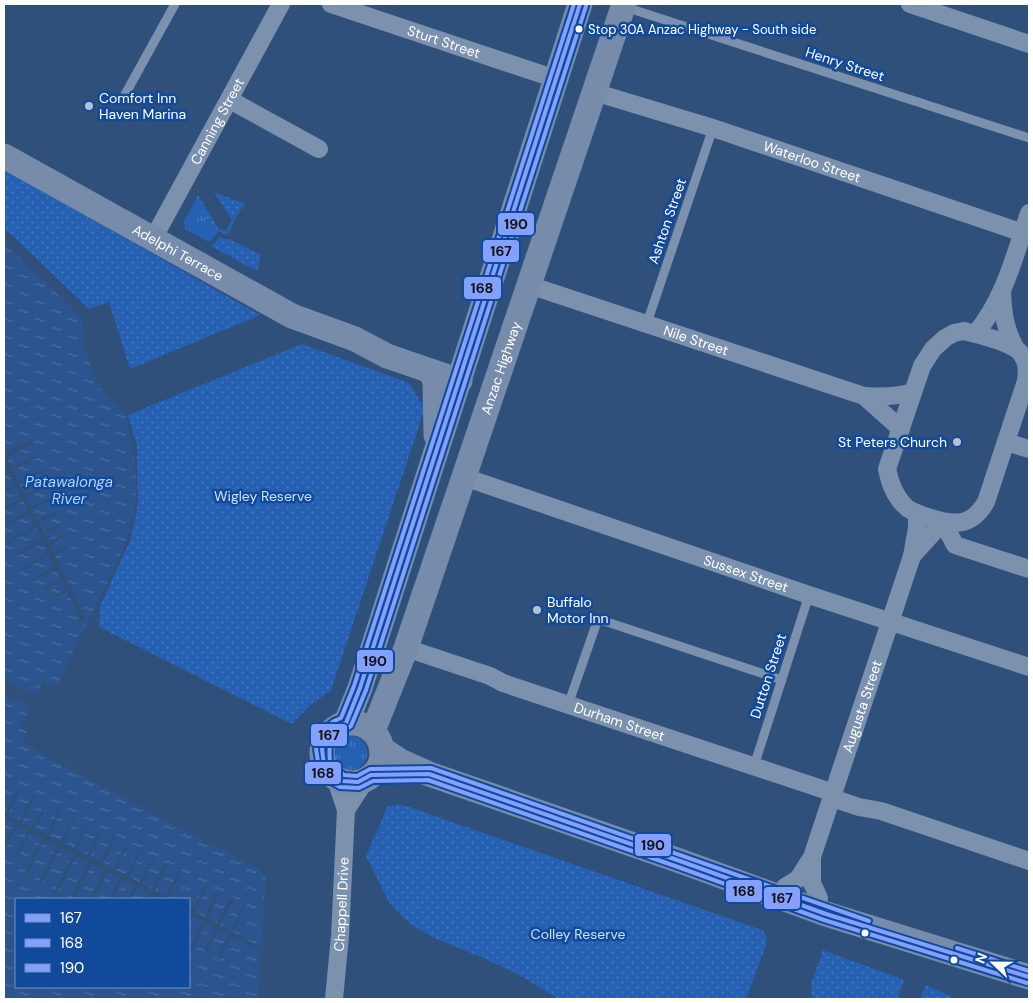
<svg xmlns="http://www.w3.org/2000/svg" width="1033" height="1003" font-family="'DM Sans',sans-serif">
	<defs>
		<pattern id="grass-tufts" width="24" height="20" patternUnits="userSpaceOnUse" patternTransform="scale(1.25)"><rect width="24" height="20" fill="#2660b2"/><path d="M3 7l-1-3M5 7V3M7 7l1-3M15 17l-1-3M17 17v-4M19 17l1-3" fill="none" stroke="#4778be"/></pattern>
		<pattern id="park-dots" width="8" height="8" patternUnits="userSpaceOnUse" patternTransform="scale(1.25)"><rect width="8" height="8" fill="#2660b2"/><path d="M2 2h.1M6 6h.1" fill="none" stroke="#4778be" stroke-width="1.8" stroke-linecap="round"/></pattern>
		<pattern id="water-ripples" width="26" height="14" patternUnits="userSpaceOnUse" patternTransform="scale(1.25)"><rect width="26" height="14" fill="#2c558f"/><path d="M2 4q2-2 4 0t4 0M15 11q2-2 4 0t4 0" fill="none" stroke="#4c6ea0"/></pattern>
	</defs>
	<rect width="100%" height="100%" fill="#30507c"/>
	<path fill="url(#grass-tufts)" d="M196,199L215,236L209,242L185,229L184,221Z
		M333 753a17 17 0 1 1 34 0a17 17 0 1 1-34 0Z"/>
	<path fill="url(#park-dots)" d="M4,169L260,315L130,369L109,302L89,309L13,236L4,230Z
		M214,192L245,204L243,206L232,224L233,226L227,235L219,231L215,236L196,199L198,195L219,230L220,229L226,231L232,220Z
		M220,237L224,239H229L261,255L257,271L211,246Z
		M302,344L409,383L425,408L331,690L309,706L292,724L99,627L100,606L131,539L138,502L137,446L128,415Z
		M399,805L409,807L762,930C767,934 767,938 766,945L746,999H558L521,976L481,957L432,937L409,923L390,904L366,856L388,806Z
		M823,950L904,980L897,999H812L811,984Z
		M926,985L956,999H920Z"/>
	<path fill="url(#water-ripples)" fill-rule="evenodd" d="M4,242L82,318L84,349L94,375L107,398L126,416L133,449L136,481L135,505L130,530L117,564L76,645L56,687L43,681L37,696L4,679Z
		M4,694L30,707L20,728L27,731L24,743L50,759L266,874L258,999H23L4,998ZM16,899H189V987H16Z"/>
	<path fill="#30507c" d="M30,439L33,444L7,458L11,467L38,455L39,457L13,470L18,481L45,468L46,470L19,483L24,494L51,481L53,483L26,497L31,507L58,494L59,496L32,510L37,520L59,510L60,512L39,523L43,531L60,524L61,526L44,534L48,542L66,534L67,536L50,545L53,552L71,544L72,546L55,555L86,619L81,621L67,592L53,598L52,596L65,589L62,581L43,590L42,588L60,579L56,570L32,581L31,579L54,567L49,556L22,570L21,568L48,554L43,543L15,557L14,554L41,540L36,528L8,543L7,540L35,526L29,515L4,527V525L28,512L23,501L4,510V507L21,498L16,487L4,493V490L14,484L9,473L4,475V470L7,469L4,463V453Z
		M18,789L20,790L7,816L19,821L32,796L34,797L21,823L33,828L45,803L47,804L35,829L47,835L58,810L61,811L49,836L60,842L73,817L75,818L63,843L74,849L86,824L88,825L76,850L87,856L100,830L102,831L90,857L100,862L113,837L116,838L103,863L114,869L126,844L128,845L116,870L127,876L139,850L141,851L129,877L139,882L153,857L155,858L142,884L152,889L166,863L168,864L155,891L166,896L179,870L182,871L169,897L172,899H162L153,895L150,899H147L150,893L138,887L132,899H128L134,885L123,880L113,899H110L120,878L108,872L94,899H90L104,870L92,864L74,899H71L88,862L76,856L58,891L54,893L73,854L60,848L42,883L38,885L57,846L44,840L27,875L23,877L42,838L30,833L18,857L14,858L28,832L17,826L4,850V846L14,825L4,819V814Z
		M206,884L208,885L195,911L204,917L218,890L221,891L208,918L217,924L231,896L234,898L220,925L230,931L244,904L246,905L233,932L261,948V952L231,936L219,960L217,958L228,935L218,929L207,953L204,952L215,928L206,923L193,949L190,947L202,921L193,916L189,925L191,915L189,913V908L192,909Z"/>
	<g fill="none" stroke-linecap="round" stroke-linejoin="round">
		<path stroke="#7b91ae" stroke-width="9" d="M625,7L1029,138
			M122,100L175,4
			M647,323L713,128
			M568,705L598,619L782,680
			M754,766L809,595"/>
		<g stroke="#7b91ae" stroke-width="18">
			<path id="s1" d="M331,4L556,79"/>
			<path d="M910,4L1029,44"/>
			<path id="s2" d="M594,92L713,128L1029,235"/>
			<path d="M230,100L319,149"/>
			<path id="s3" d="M153,239L281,4"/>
			<path id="s4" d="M529,285L864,396"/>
			<path d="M1002,293C1003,313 1005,329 1015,347"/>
			<path d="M964,331C979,335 1014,342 1022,355C1028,363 1027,372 1026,381L986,502C971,528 953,525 928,517C919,514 910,512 904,505C894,495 890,483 887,469L922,366L933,349L945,338L954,333Z"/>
			<path d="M975,334C1004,300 1015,255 1029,213"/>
			<path d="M901,429L864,396C881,397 897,397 913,392"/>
			<path d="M1006,442L1029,449"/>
			<path id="s5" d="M464,477L809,595L1029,667"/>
			<path d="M912,556L943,522L955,545L1029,569"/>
			<path id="s6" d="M406,648L490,676L503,683L834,793"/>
			<path d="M832,798L859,807L881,811L1029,861"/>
			<path d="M346,810L366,779"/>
			<path d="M812,858V883L819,898"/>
			<path id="s7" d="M785,887L798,879L812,857L912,556L917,528V513"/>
			<path id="s8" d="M334,999L340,936L346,810L335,777"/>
		</g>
		<g stroke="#768caa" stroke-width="25">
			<path id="s9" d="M4,156L292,316L355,339L387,356L460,381"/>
			<path d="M430,371L435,381L436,435"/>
			<path d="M346,723L360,688L580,4"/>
			<circle cx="352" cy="753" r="30"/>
			<path id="s10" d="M373,731L406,648L624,4"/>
			<path d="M382,749L400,761L429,774L680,861L826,914L1029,977"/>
		</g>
		<defs>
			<path id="bus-1" d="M580,4L360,688L346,723L337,726L330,732L322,749L324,765L335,777L342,781L358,782L371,775L429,774L680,861L826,914L1029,977"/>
			<path id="bus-2" d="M574,4L354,686L341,718L334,721L325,728L319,737L316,749L319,768L331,782L340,787L359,788L373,781L428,780L678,867L824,920L1027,983"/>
			<path id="bus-3" d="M586,6L366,690L351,726C348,729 344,729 340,732C328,739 329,751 330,762L344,775L357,776L370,769L431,768L869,921
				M957,948L1029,971"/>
		</defs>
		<use href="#bus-1" stroke="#114a9b" stroke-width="8"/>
		<use href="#bus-2" stroke="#114a9b" stroke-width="8"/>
		<use href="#bus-3" stroke="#114a9b" stroke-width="8"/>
		<use href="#bus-1" stroke="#83a1fc" stroke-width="4"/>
		<use href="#bus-2" stroke="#83a1fc" stroke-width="4"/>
		<use href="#bus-3" stroke="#83a1fc" stroke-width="4"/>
	</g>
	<g fill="#fff" stroke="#114a9b" stroke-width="2">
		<circle cx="579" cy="29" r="4.5"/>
		<circle cx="865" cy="933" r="4.5"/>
		<circle cx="954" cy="960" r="4.5"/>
	</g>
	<g fill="#b7c2d1" stroke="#114a9b" stroke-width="2">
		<circle cx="89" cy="106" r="5"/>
		<circle cx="957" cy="442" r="5"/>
		<circle cx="537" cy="610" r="5"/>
	</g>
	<g text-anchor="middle" stroke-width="5" stroke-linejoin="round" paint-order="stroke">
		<g font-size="13" fill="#fff" stroke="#114a9b" text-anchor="start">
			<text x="588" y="34">Stop 30A Anzac Highway - South side</text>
		</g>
		<g font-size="14" fill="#fff" stroke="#114a9b">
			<text dy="5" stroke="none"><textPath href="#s1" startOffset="119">Sturt Street</textPath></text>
			<text transform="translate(845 64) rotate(18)" y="5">Henry Street</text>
			<text dy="5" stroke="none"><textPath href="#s3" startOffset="134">Canning Street</textPath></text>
			<text dy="5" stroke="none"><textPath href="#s2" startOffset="229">Waterloo Street</textPath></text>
			<text transform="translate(667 221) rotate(-71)" y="5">Ashton Street</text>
			<text dy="5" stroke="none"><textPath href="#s9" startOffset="199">Adelphi Terrace</textPath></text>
			<text dy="5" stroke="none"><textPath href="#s4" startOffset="176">Nile Street</textPath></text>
			<text dy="5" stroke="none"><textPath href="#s10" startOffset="385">Anzac Highway</textPath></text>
			<text dy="5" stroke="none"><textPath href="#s5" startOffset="298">Sussex Street</textPath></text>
			<text transform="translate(768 676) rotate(-72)" y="5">Dutton Street</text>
			<text dy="5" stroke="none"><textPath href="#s7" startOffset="200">Augusta Street</textPath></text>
			<text dy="5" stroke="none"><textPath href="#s6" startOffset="226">Durham Street</textPath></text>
			<text dy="5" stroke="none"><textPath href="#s8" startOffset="95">Chappell Drive</textPath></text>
		</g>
		<g font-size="14" fill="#fff" stroke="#114a9b" text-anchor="start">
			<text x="99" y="103">Comfort Inn<tspan x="99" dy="16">Haven Marina</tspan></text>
			<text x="947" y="447" text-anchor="end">St Peters Church</text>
			<text x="547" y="607">Buffalo<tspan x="547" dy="16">Motor Inn</tspan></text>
		</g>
		<g font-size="14" fill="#cee2fe" stroke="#114a9b">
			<text x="263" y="501">Wigley Reserve</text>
			<text x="578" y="939">Colley Reserve</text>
		</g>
		<g font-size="15" font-style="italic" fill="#b2d1fb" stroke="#114a9b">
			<text x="69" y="487">Patawalonga<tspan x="69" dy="17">River</tspan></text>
		</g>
	</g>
	<g stroke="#114a9b" stroke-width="2">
		<rect x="497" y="212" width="38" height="24" rx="5" fill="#83a1fc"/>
		<rect x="482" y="239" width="38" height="24" rx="5" fill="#83a1fc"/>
		<rect x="463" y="276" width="39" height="24" rx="5" fill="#83a1fc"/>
		<rect x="356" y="649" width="38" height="24" rx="5" fill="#83a1fc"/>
		<rect x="310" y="723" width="38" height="24" rx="5" fill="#83a1fc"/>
		<rect x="304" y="761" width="38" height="24" rx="5" fill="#83a1fc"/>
		<rect x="634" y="833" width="38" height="24" rx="5" fill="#83a1fc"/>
		<rect x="725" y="879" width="38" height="24" rx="5" fill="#83a1fc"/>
		<rect x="763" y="886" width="38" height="24" rx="5" fill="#83a1fc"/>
	</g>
	<g font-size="14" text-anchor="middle" font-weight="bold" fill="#111">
		<text x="516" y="229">190</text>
		<text x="501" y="256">167</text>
		<text x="482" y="293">168</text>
		<text x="375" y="666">190</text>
		<text x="329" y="740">167</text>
		<text x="323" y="778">168</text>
		<text x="653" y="850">190</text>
		<text x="744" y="896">168</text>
		<text x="782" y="903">167</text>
	</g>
	<rect width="1033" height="1003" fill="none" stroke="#ffffff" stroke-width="10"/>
	<rect x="15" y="898" width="175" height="90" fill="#114a9b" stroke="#7092c3"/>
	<rect x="25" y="914" width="25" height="8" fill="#83a1fc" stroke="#7092c3"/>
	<text x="60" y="923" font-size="15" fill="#ffffff">167</text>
	<rect x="25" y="939" width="25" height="8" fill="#83a1fc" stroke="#7092c3"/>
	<text x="60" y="948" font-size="15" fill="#ffffff">168</text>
	<rect x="25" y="964" width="25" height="8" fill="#83a1fc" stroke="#7092c3"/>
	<text x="60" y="973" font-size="15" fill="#ffffff">190</text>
	<g transform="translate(993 963) rotate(292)" stroke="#114a9b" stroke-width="4" paint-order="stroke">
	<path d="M0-4L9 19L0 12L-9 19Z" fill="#ffffff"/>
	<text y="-8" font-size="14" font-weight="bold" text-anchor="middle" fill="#ffffff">N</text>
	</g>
</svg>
